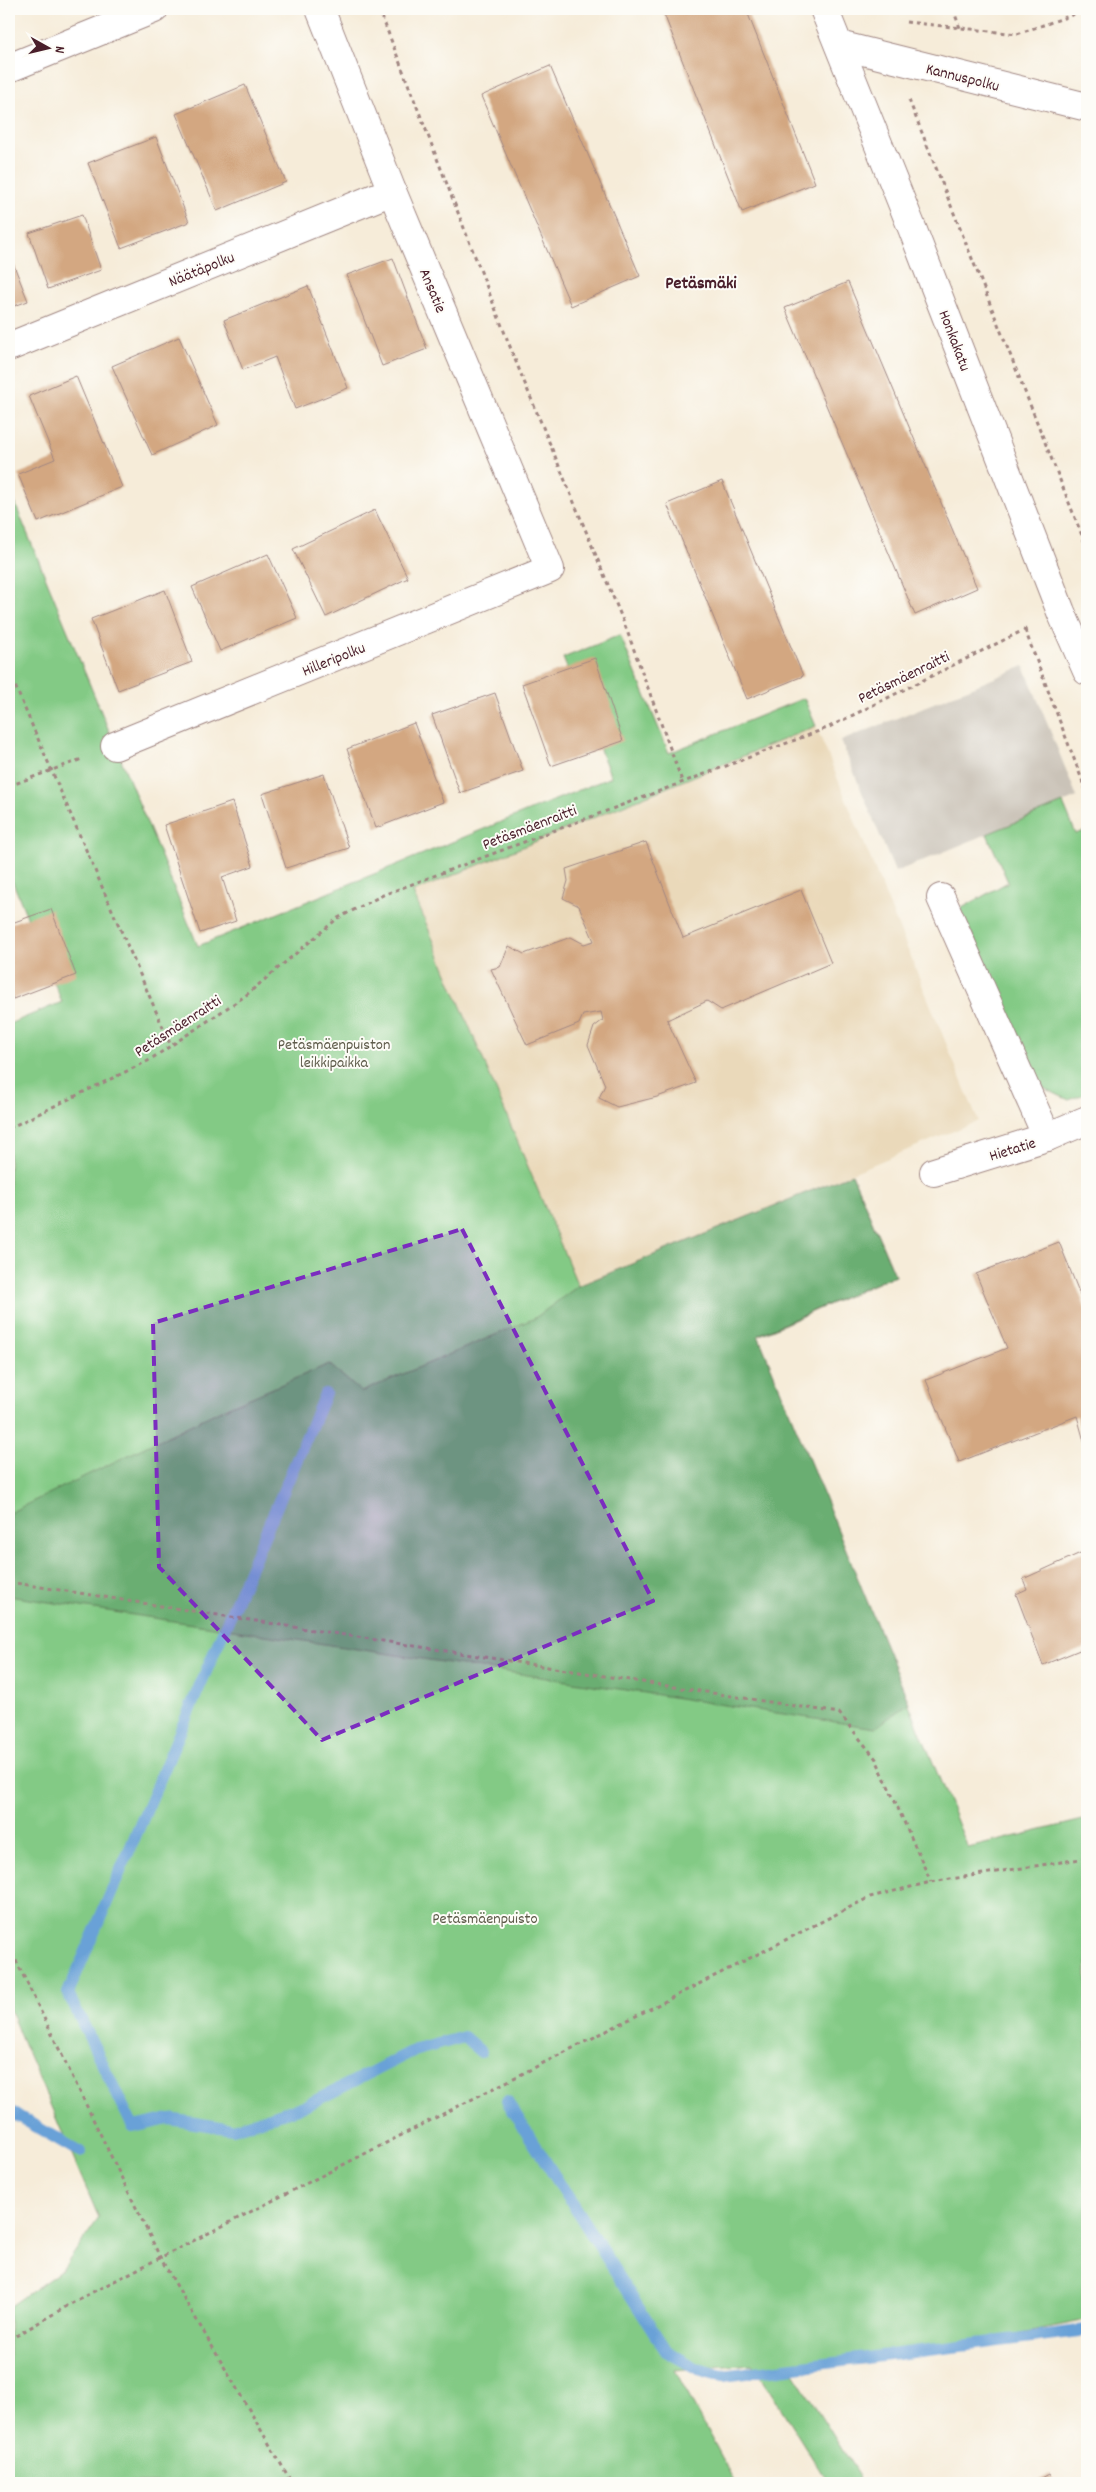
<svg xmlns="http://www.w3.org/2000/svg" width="1096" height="2492" font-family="Dekko,sans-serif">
<rect width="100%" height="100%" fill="#fdfcf7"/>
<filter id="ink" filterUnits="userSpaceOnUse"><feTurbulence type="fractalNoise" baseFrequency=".02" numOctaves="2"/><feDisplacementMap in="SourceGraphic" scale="10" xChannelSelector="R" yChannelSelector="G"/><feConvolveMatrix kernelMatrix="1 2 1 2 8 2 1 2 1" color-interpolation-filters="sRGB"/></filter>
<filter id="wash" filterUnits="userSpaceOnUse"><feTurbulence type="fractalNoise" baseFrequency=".0096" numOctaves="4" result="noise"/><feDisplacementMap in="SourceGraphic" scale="20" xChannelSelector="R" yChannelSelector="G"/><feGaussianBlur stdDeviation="1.12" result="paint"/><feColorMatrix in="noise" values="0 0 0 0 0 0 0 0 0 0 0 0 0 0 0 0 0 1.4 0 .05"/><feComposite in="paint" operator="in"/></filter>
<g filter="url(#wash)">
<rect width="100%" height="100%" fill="#f6ecd9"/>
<!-- built -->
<path fill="#ead9ba" d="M 816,726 L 978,1121 L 578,1286 L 413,892 Z"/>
<!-- industrial -->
<path fill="#cac3b8" d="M 1024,666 L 1077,797 L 895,872 L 841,741 Z"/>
<!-- green -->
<g fill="#83ca85" stroke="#667458">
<path d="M 9,489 L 198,946 L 611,777 L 563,658 L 620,635 L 669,753 L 804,698 L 816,726 L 413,892 L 578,1286 L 852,1174 L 895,1275 L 758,1336 L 968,1848 L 1087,1819 L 1087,2320 L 1006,2336 L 788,2363 L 863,2483 L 828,2483 L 753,2364 L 675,2370 L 735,2483 L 9,2483 L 9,2307 L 62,2270 L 99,2218 L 9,2009 L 9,1024 L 62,1002 L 9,873 Z"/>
<path d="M 1063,803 L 1076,834 L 1087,830 L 1087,1093 L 1069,1100 L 1043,1088 L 960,909 L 1008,882 L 987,834 Z"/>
</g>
<!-- forest -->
<path fill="#6aae72" stroke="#5a664e" d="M 852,1174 L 895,1275 L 758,1335 L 909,1703 L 875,1728 L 9,1596 L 9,1513 L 217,1412 L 329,1364 L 361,1392 L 535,1318 L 578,1286 Z"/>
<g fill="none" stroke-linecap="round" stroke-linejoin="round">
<!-- stream -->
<g stroke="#69a1d7" stroke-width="12">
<path d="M 325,1394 L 68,1993 L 133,2127 L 169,2119 L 233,2129 L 307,2105 L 413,2051 L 464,2037 L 481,2052"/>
<path d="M 507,2101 L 666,2351 L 698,2369 L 723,2376 L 1087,2330"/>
<path d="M 9,2111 L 80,2152"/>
</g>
</g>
<g id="blocks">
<!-- building -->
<g fill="#d3a781">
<path d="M 662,9 L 746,9 L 815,183 L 742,212 Z"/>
<path d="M 550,66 L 640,276 L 571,306 L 481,96 Z"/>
<path d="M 245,85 L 286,182 L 217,211 L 176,114 Z"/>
<path d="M 156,137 L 189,222 L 121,248 L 88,163 Z"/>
<path d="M 82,215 L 101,270 L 48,289 L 29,233 Z"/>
<path d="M 9,253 L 28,301 L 9,308 Z"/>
<path d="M 393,258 L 427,349 L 382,366 L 347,275 Z"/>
<path d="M 848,282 L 977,588 L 915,615 L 785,308 Z"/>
<path d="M 308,286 L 348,388 L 295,409 L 275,357 L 243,370 L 224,320 Z"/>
<path d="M 179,337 L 218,425 L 152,455 L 112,366 Z"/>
<path d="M 76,376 L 122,487 L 38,522 L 18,474 L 55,459 L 29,396 Z"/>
<path d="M 722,481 L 803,676 L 747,699 L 667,504 Z"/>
<path d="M 375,510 L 408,578 L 326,617 L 293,549 Z"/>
<path d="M 268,554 L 297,618 L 220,651 L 192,587 Z"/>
<path d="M 165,590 L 192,662 L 118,690 L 91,619 Z"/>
<path d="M 595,658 L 623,741 L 551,766 L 522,684 Z"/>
<path d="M 495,693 L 523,771 L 460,793 L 432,715 Z"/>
<path d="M 414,723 L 443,802 L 376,828 L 347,749 Z"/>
<path d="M 324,774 L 349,848 L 286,868 L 262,794 Z"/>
<path d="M 232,802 L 253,866 L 222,877 L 236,921 L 200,933 L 164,825 Z"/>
<path d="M 646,842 L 683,938 L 801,890 L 831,963 L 721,1010 L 707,1001 L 667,1020 L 696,1083 L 657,1097 L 617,1107 L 599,1098 L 605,1085 L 588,1045 L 594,1027 L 603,1020 L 601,1012 L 583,1015 L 579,1024 L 527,1045 L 491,969 L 500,967 L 509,946 L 524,954 L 571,937 L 584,944 L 594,941 L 579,906 L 563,898 L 568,881 L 566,869 Z"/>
<path d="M 51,909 L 76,975 L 13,999 L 9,989 L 9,924 Z"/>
<path d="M 1059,1242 L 1087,1312 L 1087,1452 L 1077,1416 L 959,1462 L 926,1380 L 1007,1348 L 976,1274 Z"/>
<path d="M 1087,1550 L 1087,1647 L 1043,1665 L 1016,1594 L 1027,1589 L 1023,1579 Z"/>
<path d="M 1049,2474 L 1054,2483 L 1033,2483 Z"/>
</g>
</g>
</g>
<g filter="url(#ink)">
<use href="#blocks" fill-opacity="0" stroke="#a08682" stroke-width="1"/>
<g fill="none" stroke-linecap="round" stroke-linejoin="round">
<!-- minor casing -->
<g stroke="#a08682" stroke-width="30">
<g id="minor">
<path d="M 824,9 L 912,228 L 1061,612 L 1087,671"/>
<path d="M 839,45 L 1087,107"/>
<path d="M 9,68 L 154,9"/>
<path d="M 11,346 L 392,191"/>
<path d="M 115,746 L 550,569 L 392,191 L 320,9"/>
<path d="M 941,898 L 1047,1137"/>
<path d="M 934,1172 L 1047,1137 L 1087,1120"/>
</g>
</g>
<!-- path -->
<g stroke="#a08682" stroke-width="3" stroke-dasharray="4 4" stroke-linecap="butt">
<path d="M 379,9 L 516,362 L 626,628 L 682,781"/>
<path d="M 870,9 L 873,16"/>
<path d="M 953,9 L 960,28"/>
<path d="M 906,22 L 1017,34 L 1078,13"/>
<path d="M 909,100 L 1087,548"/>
<path d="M 1025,630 L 1087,793"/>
<path d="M 9,672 L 171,1046"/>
<path d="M 9,786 L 82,759"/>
<path d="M 9,1128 L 148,1061 L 245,996 L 338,918 L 383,895 L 827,728 L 1028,628"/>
<path d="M 9,1582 L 839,1713 L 876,1759 L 931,1882"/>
<path d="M 9,1946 L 161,2259 L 292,2483"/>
<path d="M 9,2340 L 79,2299 L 870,1897 L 931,1882 L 1087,1858"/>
</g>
<!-- minor -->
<use href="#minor" stroke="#fff" stroke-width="28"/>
</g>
</g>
<!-- marked area -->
<path fill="#7b2cbf" fill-opacity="0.2" stroke="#7b2cbf" stroke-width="4" stroke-dasharray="10 6" stroke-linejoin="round" d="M 462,1229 L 653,1601 L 322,1740 L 159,1567 L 153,1323 Z"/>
<g text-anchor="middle" stroke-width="4" stroke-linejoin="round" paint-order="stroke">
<!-- street labels -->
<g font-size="16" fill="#4a1f2b" stroke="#fdfcf7">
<text transform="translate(963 76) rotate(14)" y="6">Kannuspolku</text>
<text transform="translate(201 268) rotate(-22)" y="6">Näätäpolku</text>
<text transform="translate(434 290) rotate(67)" y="6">Ansatie</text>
<text transform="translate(956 340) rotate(69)" y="6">Honkakatu</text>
<text transform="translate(333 658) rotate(-22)" y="6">Hilleripolku</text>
<text transform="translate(903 676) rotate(-26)" y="6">Petäsmäenraitti</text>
<text transform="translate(529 826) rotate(-21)" y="6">Petäsmäenraitti</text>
<text transform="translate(177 1025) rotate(-33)" y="6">Petäsmäenraitti</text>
<text transform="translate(1012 1148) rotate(-17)" y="6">Hietatie</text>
</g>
<!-- park labels -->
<g font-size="16" fill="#5e5b4a" stroke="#fdfcf7">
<text x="334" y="1049">Petäsmäenpuiston<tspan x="334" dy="18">leikkipaikka</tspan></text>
<text x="485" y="1923">Petäsmäenpuisto</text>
</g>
<!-- neighbourhood labels -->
<g font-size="18" font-weight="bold" fill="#4a1f2b" stroke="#fdfcf7">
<text x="701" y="288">Petäsmäki</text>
</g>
</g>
<!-- margin -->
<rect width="1096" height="2492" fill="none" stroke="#fdfcf7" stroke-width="30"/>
<!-- north arrow -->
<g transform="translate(48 48) rotate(98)" stroke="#fdfcf7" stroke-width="4" paint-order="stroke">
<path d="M0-4L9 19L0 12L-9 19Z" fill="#4a1f2b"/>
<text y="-8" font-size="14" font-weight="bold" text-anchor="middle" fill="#4a1f2b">N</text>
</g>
</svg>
